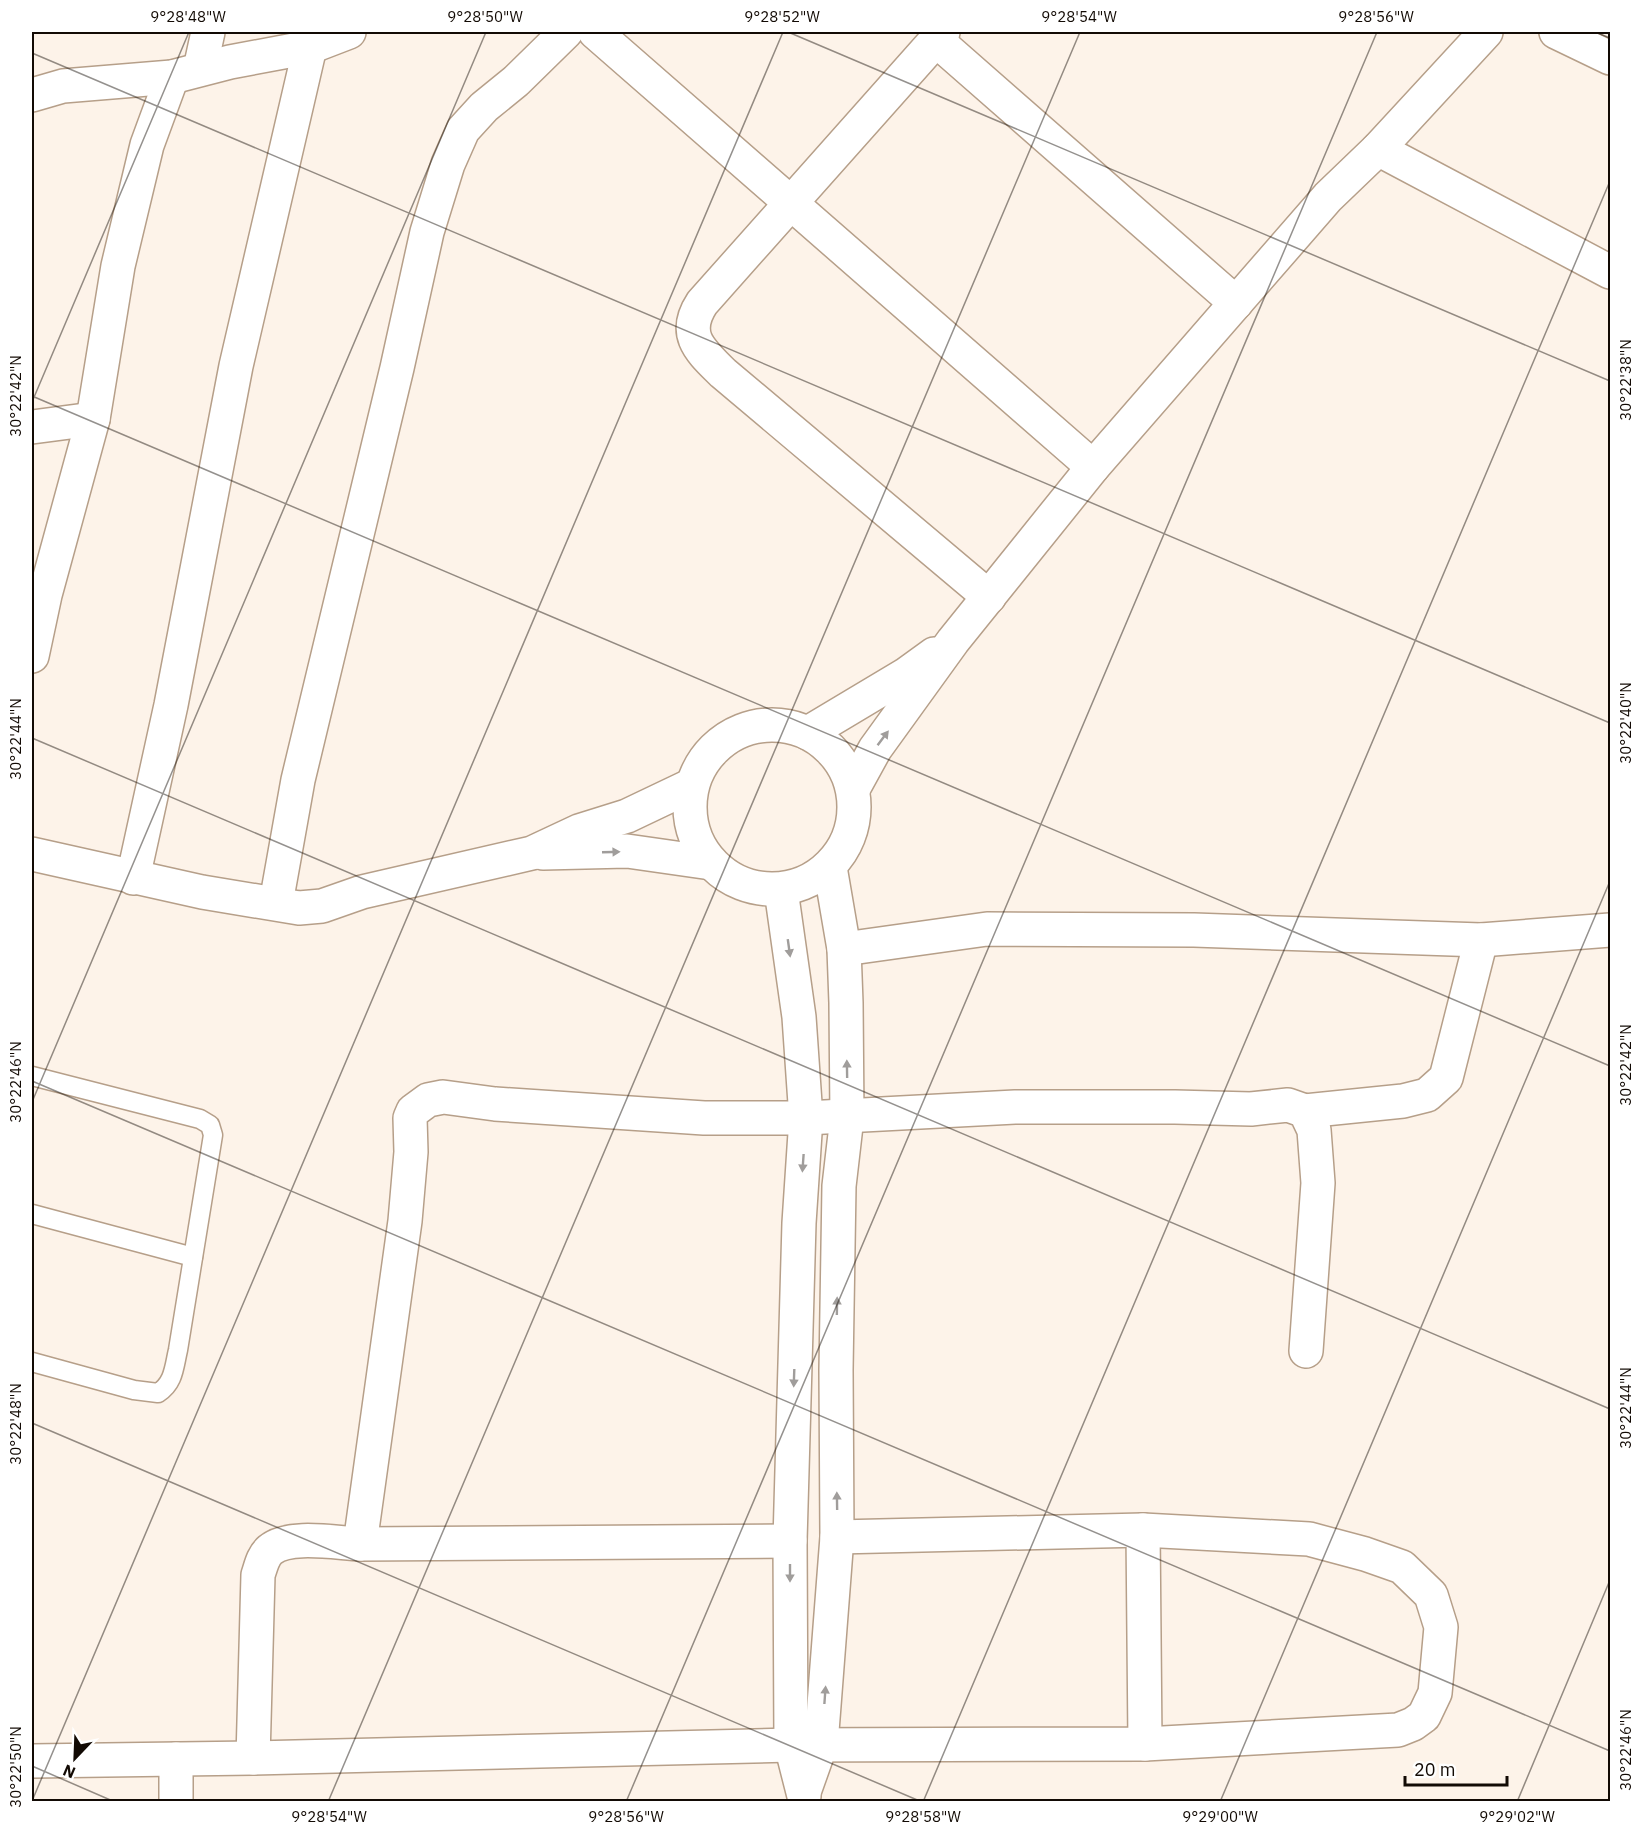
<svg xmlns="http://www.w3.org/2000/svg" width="1642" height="1833" font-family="'IBM Plex Sans',sans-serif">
<rect width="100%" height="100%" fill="#fdf3e9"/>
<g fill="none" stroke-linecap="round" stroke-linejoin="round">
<!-- lane casing -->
<g stroke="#b69f89" stroke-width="21">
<g id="lane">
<path d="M 32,1076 L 200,1119 L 210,1125 L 213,1135 L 178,1350 C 174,1367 174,1383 158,1393 L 134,1390 L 32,1362"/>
<path d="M 32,1214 L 193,1257"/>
</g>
</g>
<!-- street casing -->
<g stroke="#b69f89" stroke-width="36">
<g id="street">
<path d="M 595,32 L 1093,467"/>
<path d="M 943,32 L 702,303 C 681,335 701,351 723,373 L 989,597"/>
<path d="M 1556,32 L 1610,58"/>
<path d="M 936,40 L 1236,303"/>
<path d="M 200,69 L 208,32"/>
<path d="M 32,95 L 63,86 L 172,77 L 230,62 L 310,47 L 349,32"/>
<path d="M 1378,149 L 1610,272"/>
<path d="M 32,427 L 93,419"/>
<path d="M 32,656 L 45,595 L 93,419 L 118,266 L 147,145 L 172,77"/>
<path d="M 133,878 L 171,705 L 236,366 L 310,47"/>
<path d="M 276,903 L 298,780 L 397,368 L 427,232 L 448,164 L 463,130 L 484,107 L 516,81 L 566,32"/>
<path d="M 844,949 L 987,929 L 1194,930 L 1481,940 L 1610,930"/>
<path d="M 1305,1111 L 1403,1101 L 1427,1095 L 1446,1078 L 1481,940"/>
<path d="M 1143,1530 L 1145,1744"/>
<path d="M 360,1544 L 405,1221 L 411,1152 L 410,1118 L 413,1111 L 428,1100 L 443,1097 L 495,1104 L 704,1118 L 806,1118 L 1015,1107 L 1175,1107 L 1251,1109 L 1288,1105 L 1305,1111 L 1314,1130 L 1318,1183 L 1306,1351"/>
<path d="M 253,1758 L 258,1575 C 261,1566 263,1556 270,1550 C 289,1534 336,1543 360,1544 L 790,1541"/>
<path d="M 176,1759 L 176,1802"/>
<path d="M 32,1761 L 253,1758 L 791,1745 L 1145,1744 L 1398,1730 L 1413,1724 L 1424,1716 L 1435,1693 L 1441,1627 L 1431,1595 L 1402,1567 L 1365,1554 L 1309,1539 L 1143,1530 L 837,1537"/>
</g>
</g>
<!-- secondary casing -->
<g stroke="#b69f89" stroke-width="36">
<g id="secondary">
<circle cx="772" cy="807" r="82"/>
<path d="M 808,733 L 905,675 L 934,654"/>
<path d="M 853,789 L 875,749 L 953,641 L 1093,467 L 1328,197 L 1378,149 L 1486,32"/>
<path d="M 543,853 L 627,851 L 711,863"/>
<path d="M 32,854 L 202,892 L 299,908 L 322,906 L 362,892 L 532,853 L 579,831 L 627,816 L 690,786"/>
<path d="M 781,890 L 799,1017 L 806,1118 L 799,1223 L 790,1541 L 791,1745 L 804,1796"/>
<path d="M 804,1792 L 821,1744 L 837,1537 L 836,1370 L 839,1186 L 847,1117 L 846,1003 L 844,949 L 830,867"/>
</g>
</g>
<!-- lane -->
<use href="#lane" stroke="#fff" stroke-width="18"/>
<!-- street -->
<use href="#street" stroke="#fff" stroke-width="33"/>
<!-- secondary -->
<use href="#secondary" stroke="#fff" stroke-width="33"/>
</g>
<!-- one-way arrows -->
<defs><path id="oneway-solid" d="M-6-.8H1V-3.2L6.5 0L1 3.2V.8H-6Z" transform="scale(1.5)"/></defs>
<g fill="#a09d9b">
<use href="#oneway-solid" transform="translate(883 738) rotate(-53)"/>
<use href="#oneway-solid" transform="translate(611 852) rotate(-2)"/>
<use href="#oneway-solid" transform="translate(789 948) rotate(82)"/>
<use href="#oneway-solid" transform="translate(847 1069) rotate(-91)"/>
<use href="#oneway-solid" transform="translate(803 1163) rotate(94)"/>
<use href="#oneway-solid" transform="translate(837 1306) rotate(-89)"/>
<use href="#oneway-solid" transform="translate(794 1378) rotate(92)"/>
<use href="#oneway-solid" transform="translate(837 1501) rotate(-91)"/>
<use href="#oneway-solid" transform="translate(790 1573) rotate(90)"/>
<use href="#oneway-solid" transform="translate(825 1695) rotate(-86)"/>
</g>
<!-- ticks -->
<path fill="none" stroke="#120a04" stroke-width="1.5" stroke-opacity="0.45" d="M 788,32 L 1610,381M 1595,32 L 1610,38M 32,53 L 1610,723M 32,396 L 1610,1066M 32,402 L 189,32M 32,738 L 1610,1409M 32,1081 L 1610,1751M 32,1102 L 486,32M 32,1423 L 922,1802M 32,1766 L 115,1802M 32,1801 L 783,32M 328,1802 L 1080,32M 626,1802 L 1377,32M 923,1802 L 1610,181M 1220,1802 L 1610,881M 1517,1802 L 1610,1580"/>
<!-- border -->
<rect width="1642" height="1833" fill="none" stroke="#ffffff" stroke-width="66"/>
<!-- north arrow -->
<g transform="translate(75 1758) rotate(203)" stroke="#ffffff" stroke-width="4.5" paint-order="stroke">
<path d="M0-4.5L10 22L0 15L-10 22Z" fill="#120a04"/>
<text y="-9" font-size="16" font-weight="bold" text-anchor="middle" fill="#120a04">N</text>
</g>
<!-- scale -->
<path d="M1405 1776v9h102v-9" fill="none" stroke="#120a04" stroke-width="3"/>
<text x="1414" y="1776" font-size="18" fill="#120a04" stroke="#ffffff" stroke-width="4.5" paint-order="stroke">20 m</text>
<rect x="33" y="33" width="1576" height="1767" fill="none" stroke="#120a04" stroke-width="2"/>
<g font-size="15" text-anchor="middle" fill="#120a04">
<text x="188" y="22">9°28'48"W</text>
<text x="485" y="22">9°28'50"W</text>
<text x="782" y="22">9°28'52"W</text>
<text x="1079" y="22">9°28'54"W</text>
<text x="1376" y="22">9°28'56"W</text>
<text transform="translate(1626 380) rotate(-90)" y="5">30°22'38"N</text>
<text transform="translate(16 396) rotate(-90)" y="5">30°22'42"N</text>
<text transform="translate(1626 723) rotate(-90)" y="5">30°22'40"N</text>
<text transform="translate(16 739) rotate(-90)" y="5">30°22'44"N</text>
<text transform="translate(1626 1065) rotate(-90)" y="5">30°22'42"N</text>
<text transform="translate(16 1082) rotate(-90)" y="5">30°22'46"N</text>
<text transform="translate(1626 1408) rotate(-90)" y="5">30°22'44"N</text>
<text transform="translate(16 1424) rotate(-90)" y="5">30°22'48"N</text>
<text transform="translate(1626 1750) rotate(-90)" y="5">30°22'46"N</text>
<text transform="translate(16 1767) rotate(-90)" y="5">30°22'50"N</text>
<text x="329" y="1822">9°28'54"W</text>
<text x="626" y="1822">9°28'56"W</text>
<text x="923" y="1822">9°28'58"W</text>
<text x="1220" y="1822">9°29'00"W</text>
<text x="1517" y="1822">9°29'02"W</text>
</g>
</svg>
